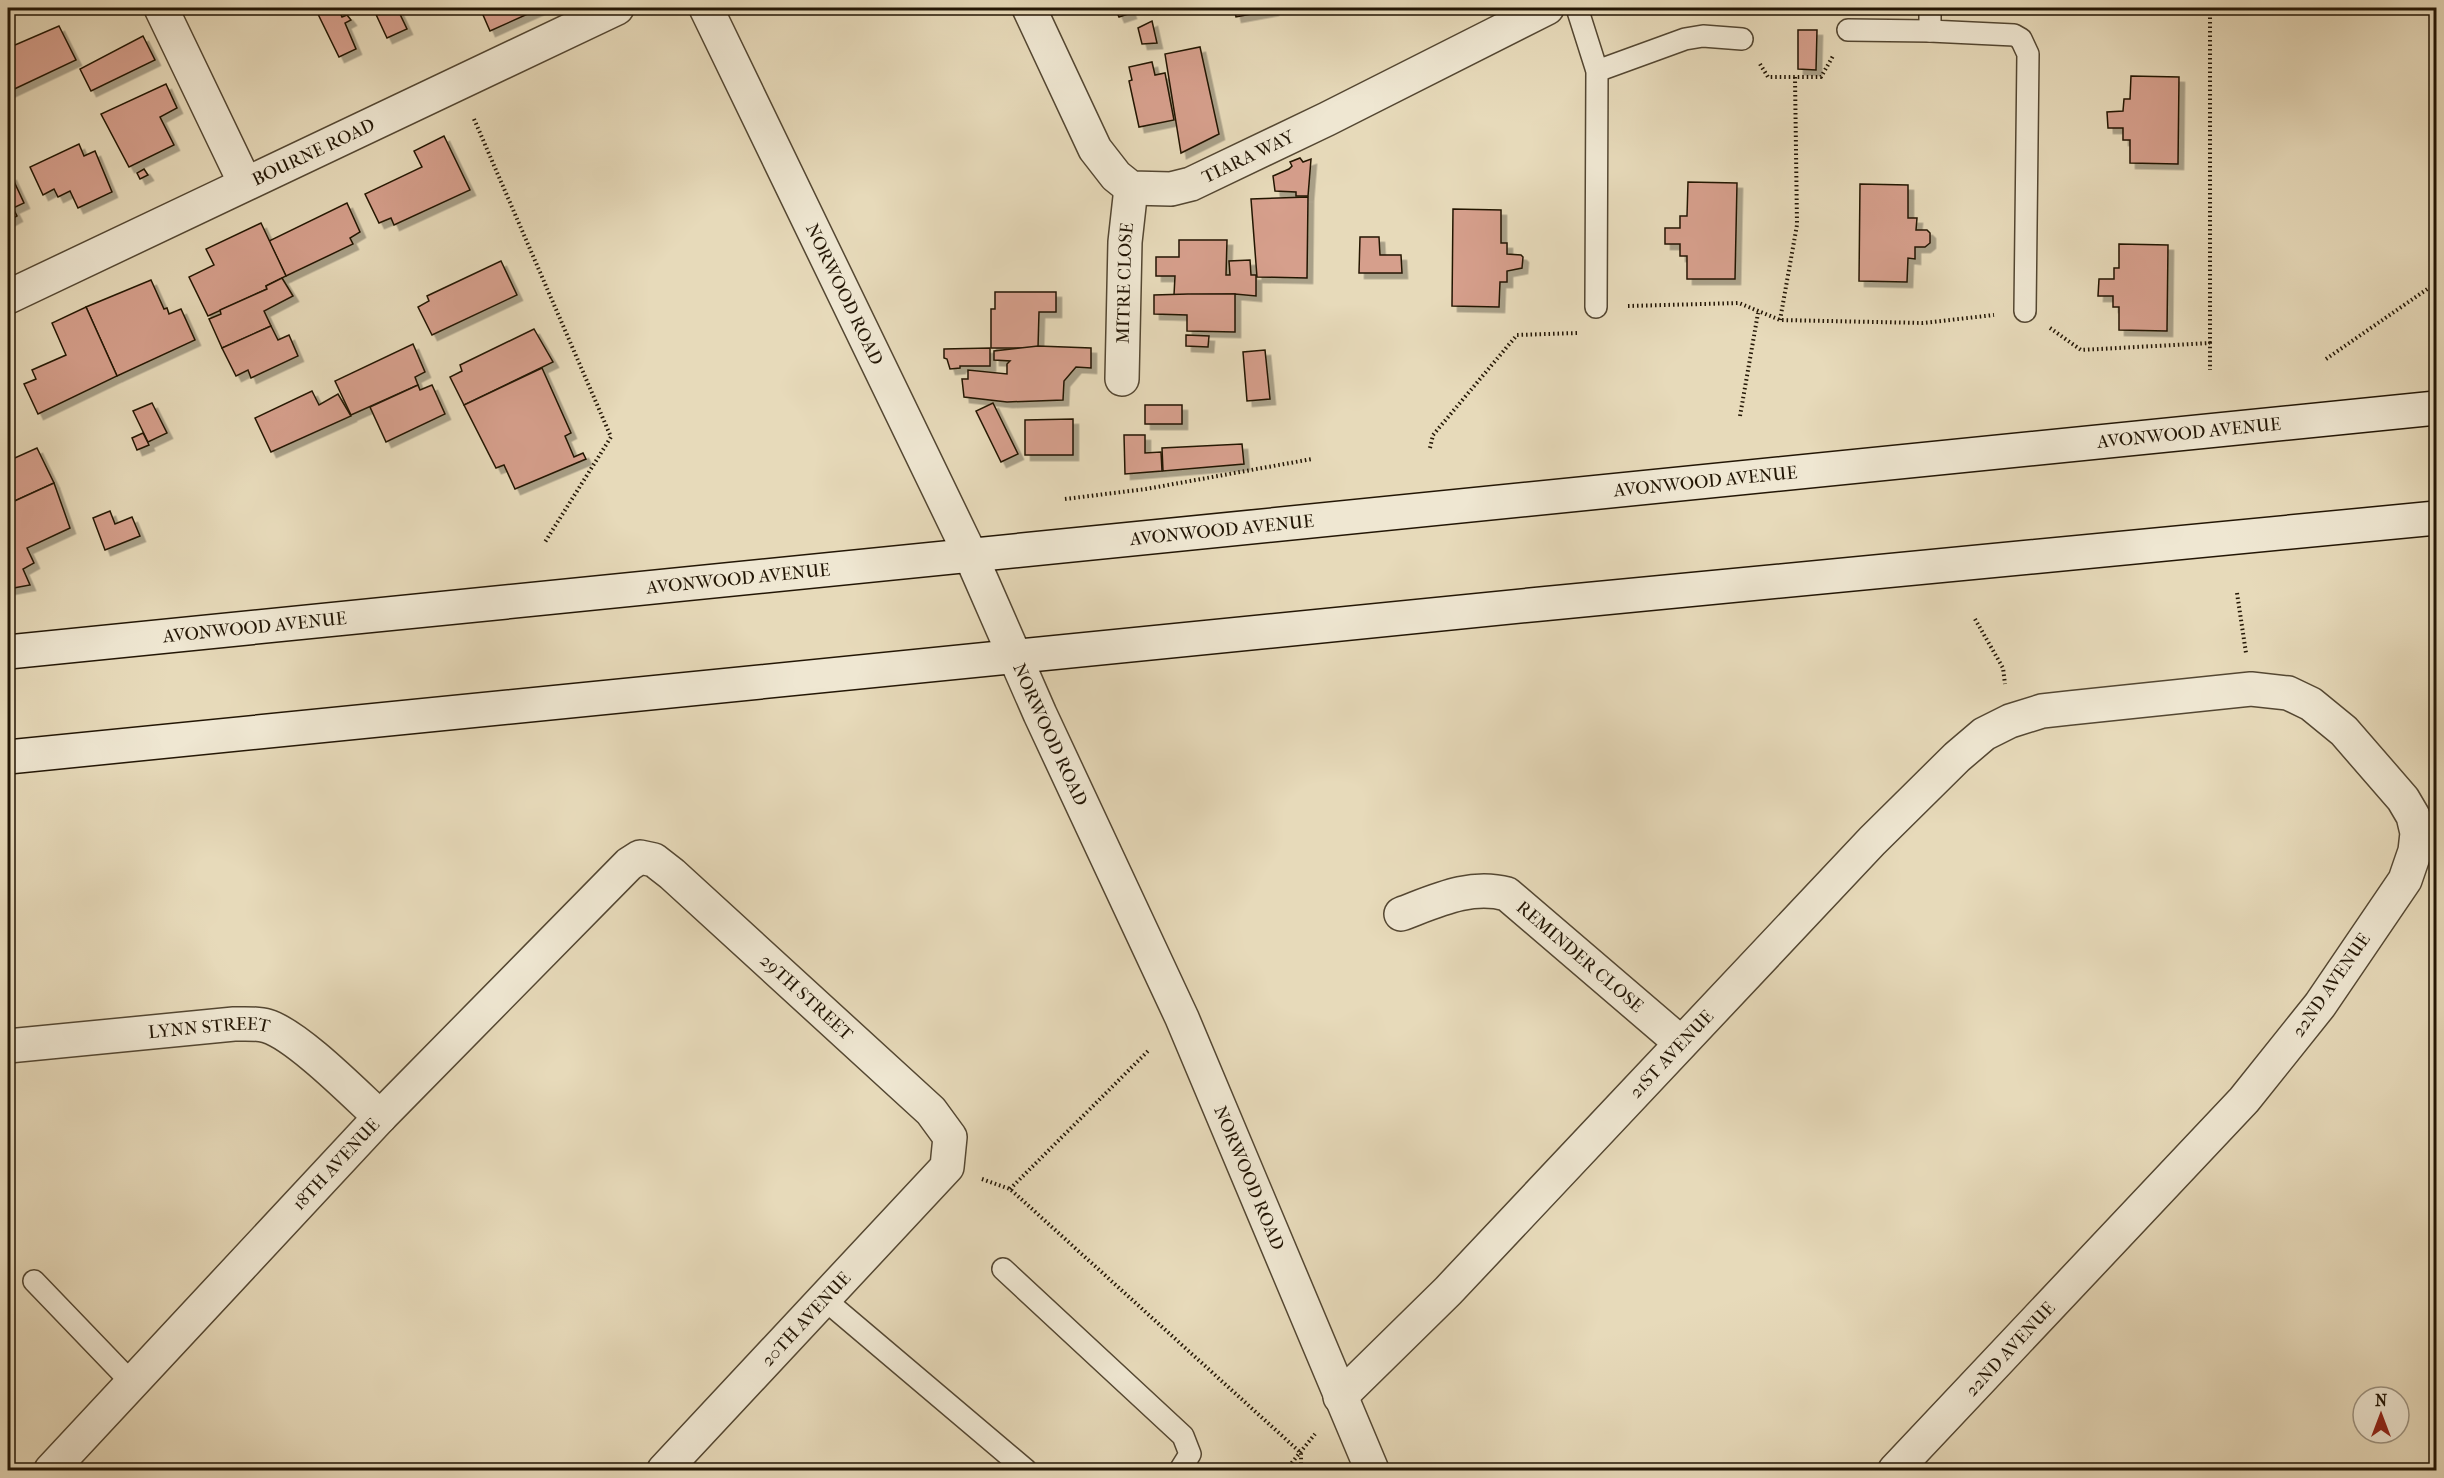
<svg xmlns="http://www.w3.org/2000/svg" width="2444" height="1478" font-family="'IM FELL French Canon',serif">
<defs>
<filter id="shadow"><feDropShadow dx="5.5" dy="5.5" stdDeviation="0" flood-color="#0004"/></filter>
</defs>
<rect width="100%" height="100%" fill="#e7daba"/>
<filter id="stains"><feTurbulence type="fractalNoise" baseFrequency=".00333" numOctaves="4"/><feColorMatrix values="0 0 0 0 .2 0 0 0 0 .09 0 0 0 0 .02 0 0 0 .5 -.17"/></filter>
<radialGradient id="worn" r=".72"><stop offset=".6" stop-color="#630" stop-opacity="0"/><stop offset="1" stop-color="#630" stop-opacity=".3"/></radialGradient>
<!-- building -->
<g fill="#d69f8c" stroke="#231605" stroke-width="1.5" filter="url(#shadow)">
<path d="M 315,8 L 338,8 L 342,17 L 347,15 L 351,20 L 345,23 L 356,49 L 339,57 Z"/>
<path d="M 373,8 L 397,8 L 407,29 L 387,38 Z"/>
<path d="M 480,8 L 541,8 L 490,31 Z"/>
<path d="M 1115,8 L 1129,8 L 1131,13 L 1119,17 Z"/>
<path d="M 1234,8 L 1272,8 L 1273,10 L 1236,17 Z"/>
<path d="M 1152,21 L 1157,43 L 1142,44 L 1138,28 Z"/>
<path d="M 59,26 L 76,60 L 8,92 L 8,48 Z"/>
<path d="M 1798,30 L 1817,30 L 1816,70 L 1798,69 Z"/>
<path d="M 143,36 L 155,60 L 91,91 L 80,69 Z"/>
<path d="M 1200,47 L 1219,134 L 1181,153 L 1165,54 Z"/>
<path d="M 1152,62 L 1155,75 L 1165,73 L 1174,120 L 1139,127 L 1129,81 L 1132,80 L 1129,67 Z"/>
<path d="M 2131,76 L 2179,77 L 2178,164 L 2130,163 L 2130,140 L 2123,140 L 2123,128 L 2108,128 L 2107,112 L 2123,111 L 2124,99 L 2130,99 Z"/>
<path d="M 166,84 L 177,108 L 160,117 L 174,145 L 129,167 L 101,114 Z"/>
<path d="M 444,136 L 470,190 L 394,225 L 391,218 L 379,223 L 365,194 L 422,167 L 414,151 Z"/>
<path d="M 79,144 L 84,156 L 95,151 L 112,192 L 78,208 L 70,191 L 58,197 L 54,189 L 43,195 L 30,167 Z"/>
<path d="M 1300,158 L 1303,162 L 1311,159 L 1308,196 L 1296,196 L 1296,192 L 1275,191 L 1273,176 L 1289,169 L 1292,166 L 1290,162 Z"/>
<path d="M 144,169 L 148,175 L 140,179 L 137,173 Z"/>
<path d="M 11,175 L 24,203 L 13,208 L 17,216 L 8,221 L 8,177 Z"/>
<path d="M 1688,182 L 1737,183 L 1735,279 L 1687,279 L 1687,256 L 1680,256 L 1680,244 L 1665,244 L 1665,228 L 1680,228 L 1680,216 L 1687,216 Z"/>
<path d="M 1860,184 L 1908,185 L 1908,218 L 1917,218 L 1916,230 L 1927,230 L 1930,233 L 1930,243 L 1925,247 L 1915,247 L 1915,259 L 1908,258 L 1907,282 L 1859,281 Z"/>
<path d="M 1308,197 L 1307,278 L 1257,277 L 1251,199 Z"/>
<path d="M 347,203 L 360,232 L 350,238 L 353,244 L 286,276 L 269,241 Z"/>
<path d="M 1453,209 L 1501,210 L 1501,243 L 1507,243 L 1507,254 L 1521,255 L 1523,257 L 1522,268 L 1507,271 L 1507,282 L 1500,282 L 1499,307 L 1452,306 Z"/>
<path d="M 261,223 L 286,276 L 266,286 L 267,289 L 208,316 L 189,277 L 214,265 L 206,249 Z"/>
<path d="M 1360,237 L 1379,237 L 1380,255 L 1401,255 L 1402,273 L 1359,273 Z"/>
<path d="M 1179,240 L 1227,240 L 1226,275 L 1230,275 L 1229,261 L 1250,260 L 1251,275 L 1256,275 L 1256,296 L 1235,294 L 1174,295 L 1175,276 L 1156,276 L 1156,257 L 1179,257 Z"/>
<path d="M 2119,244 L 2168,245 L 2167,331 L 2119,330 L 2119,307 L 2113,307 L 2113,296 L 2098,296 L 2099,279 L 2114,279 L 2114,268 L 2119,268 Z"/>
<path d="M 501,261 L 517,295 L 432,335 L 418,307 L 429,301 L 427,296 Z"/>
<path d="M 282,278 L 293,296 L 264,311 L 271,326 L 222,348 L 209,319 L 221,314 L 220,310 L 267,289 L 266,286 Z"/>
<path d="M 151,280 L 164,309 L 167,308 L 169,314 L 181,309 L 195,340 L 117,376 L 86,307 Z"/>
<path d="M 995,292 L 1056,292 L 1056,312 L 1039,312 L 1038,348 L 991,348 L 991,309 L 995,309 Z"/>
<path d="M 1188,294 L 1235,294 L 1235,332 L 1187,331 L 1187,315 L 1154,314 L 1154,295 Z"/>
<path d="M 86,307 L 117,376 L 38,414 L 24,384 L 36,379 L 32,370 L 66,355 L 52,323 Z"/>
<path d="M 271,326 L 278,340 L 289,335 L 298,356 L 251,378 L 248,370 L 236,376 L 222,348 Z"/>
<path d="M 534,329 L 553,362 L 464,405 L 450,377 L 462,371 L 460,365 Z"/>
<path d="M 1186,335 L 1209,336 L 1208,347 L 1186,346 Z"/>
<path d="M 413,344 L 425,372 L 415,377 L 418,385 L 351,415 L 335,381 Z"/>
<path d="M 1038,346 L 1091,348 L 1091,368 L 1076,367 L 1064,381 L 1063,400 L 1007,402 L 964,397 L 962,379 L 968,379 L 968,370 L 1007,374 L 1007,364 L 1010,361 L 994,360 L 994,351 Z"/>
<path d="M 990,348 L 990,366 L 960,366 L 960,368 L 950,369 L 947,359 L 944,358 L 944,349 Z"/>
<path d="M 1265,350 L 1270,399 L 1247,401 L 1243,352 Z"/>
<path d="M 542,368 L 571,433 L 565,436 L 574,457 L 583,453 L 586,459 L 515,489 L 504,465 L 496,468 L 464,405 Z"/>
<path d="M 418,385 L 420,390 L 432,385 L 445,414 L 386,442 L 370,407 Z"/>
<path d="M 312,391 L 319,405 L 338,394 L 351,416 L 271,452 L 255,418 Z"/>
<path d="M 152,403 L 167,433 L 148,442 L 133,411 Z"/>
<path d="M 993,403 L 1018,454 L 1001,462 L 976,411 Z"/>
<rect x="1145" y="405" width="37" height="19"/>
<path d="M 1073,419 L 1073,455 L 1025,455 L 1025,420 Z"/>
<path d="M 143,433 L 149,445 L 137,450 L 132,438 Z"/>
<path d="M 1124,435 L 1145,435 L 1145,453 L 1161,452 L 1162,471 L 1125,474 Z"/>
<path d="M 1242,444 L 1244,464 L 1163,471 L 1162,448 Z"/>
<path d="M 37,448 L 54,483 L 8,504 L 8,461 Z"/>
<path d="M 54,483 L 70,528 L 27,548 L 34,563 L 23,569 L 30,585 L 8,589 L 8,504 Z"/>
<path d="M 110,511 L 115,524 L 132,517 L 140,536 L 105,550 L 93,518 Z"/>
</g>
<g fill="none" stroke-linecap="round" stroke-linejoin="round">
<!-- service casing -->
<g stroke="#544732" stroke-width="24">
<g id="service">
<path d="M 1577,8 L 1597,71 L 1596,307"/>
<path d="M 1930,8 L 1930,31 L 2014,35 L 2021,39 L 2028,54 L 2025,311"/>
<path d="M 1848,30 L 1930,31"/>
<path d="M 1597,71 L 1685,39 L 1703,36 L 1742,39"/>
<path d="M 1003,1269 L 1183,1436 L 1190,1454 L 1180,1470"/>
<path d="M 34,1281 L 133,1384"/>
<path d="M 824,1299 L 1026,1470"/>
</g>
</g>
<!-- minor casing -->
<g stroke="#544732" stroke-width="36">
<g id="minor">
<path d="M 161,8 L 245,183"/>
<path id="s1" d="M 1029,8 L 1095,149 L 1116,176 L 1131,188 L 1171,189 L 1191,184 L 1327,119 L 1547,8"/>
<path id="s2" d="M 8,297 L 617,8"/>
<path id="s3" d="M 1122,379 L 1125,242 L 1131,188"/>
<path id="s4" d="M 1401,914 C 1436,901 1470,884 1507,894 L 1681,1043"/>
<path id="s5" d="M 8,1046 L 234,1024 C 245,1024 257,1023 267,1026 C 297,1035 355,1094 380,1117"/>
<path id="s6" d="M 1340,1397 L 1448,1291 L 1872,841 L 1957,757 L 1984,734 L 2010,721 L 2042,711 L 2069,708 L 2251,689 L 2288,693 L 2311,704 L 2344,731 L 2403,799 L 2413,816 L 2417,833 L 2415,851 L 2405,880 L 2320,1005 L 2244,1100 L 1895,1470"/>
<path id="s7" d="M 51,1470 L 380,1117 L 629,864 L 640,857 L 654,860 L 672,874 L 931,1111 L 950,1137 L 947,1167 L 664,1470"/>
</g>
</g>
<!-- tertiary casing -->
<g stroke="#544732" stroke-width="36">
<g id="tertiary">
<path id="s8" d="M 706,8 L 970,554 L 1040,714 L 1182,1018 L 1372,1470"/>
</g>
</g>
<!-- secondary casing -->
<g stroke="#231605" stroke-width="36">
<g id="secondary">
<path id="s9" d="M 8,652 L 2436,408"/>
<path d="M 8,757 L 1541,604 L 2436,518"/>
</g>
</g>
<!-- path -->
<g stroke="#231605" stroke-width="4" stroke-dasharray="1.5 3" stroke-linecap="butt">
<path d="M 1760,64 L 1768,77 L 1821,77 L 1833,56"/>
<path d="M 474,119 L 611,437 L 545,542"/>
<path d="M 1628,306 L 1739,303 L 1780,320 L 1923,323 L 1994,315"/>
<path d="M 1780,320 L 1797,225 L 1795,77"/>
<path d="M 2050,328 L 2081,350 L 2210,343 L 2210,370"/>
<path d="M 2210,343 L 2210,8"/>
<path d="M 2326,359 L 2436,283"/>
<path d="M 1740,416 L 1758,313"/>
<path d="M 1430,448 L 1433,435 L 1517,335 L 1577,333"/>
<path d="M 1065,499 L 1146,489 L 1312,459"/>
<path d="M 2237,593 L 2246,653"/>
<path d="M 1975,619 L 2003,668 L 2005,684"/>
<path d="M 982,1179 L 1010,1189 L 1301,1453 L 1301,1470"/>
<path d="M 1010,1189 L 1150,1049"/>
<path d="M 1286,1470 L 1315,1434"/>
</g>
<!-- service -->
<use href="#service" stroke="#efe7d2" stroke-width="21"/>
<!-- minor -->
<use href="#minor" stroke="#efe7d2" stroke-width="33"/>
<!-- tertiary -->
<use href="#tertiary" stroke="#efe7d2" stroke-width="33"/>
<!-- secondary -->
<use href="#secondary" stroke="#efe7d2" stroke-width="33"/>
</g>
<g text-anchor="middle" stroke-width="4.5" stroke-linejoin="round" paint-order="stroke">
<!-- street labels -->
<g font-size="18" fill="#231605" stroke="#efe7d2">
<text dy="6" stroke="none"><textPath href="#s2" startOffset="338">BOURNE ROAD</textPath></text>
<text dy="6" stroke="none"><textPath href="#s1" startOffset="333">TIARA WAY</textPath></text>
<text dy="6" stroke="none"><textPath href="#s3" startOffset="96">MITRE CLOSE</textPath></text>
<text dy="6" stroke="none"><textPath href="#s8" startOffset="318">NORWOOD ROAD</textPath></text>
<text dy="6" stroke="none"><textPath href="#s9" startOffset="2192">AVONWOOD AVENUE</textPath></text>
<text dy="6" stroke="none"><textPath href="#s9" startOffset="1706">AVONWOOD AVENUE</textPath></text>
<text dy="6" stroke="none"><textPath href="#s9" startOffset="1220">AVONWOOD AVENUE</textPath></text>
<text dy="6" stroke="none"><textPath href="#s9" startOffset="734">AVONWOOD AVENUE</textPath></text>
<text dy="6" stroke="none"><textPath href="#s9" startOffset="248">AVONWOOD AVENUE</textPath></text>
<text dy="6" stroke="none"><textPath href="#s8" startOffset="804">NORWOOD ROAD</textPath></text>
<text dy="6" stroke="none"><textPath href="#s4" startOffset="206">REMINDER CLOSE</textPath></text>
<text transform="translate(2331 985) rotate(-55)" y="6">22ND AVENUE</text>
<text dy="6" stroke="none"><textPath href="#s7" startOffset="1070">29TH STREET</textPath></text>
<text dy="6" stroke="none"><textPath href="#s5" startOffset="202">LYNN STREET</textPath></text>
<text dy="6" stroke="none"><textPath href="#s6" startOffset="477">21ST AVENUE</textPath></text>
<text dy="6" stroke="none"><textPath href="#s7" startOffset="418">18TH AVENUE</textPath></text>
<text dy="6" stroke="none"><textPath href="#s8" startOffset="1290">NORWOOD ROAD</textPath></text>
<text transform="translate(806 1319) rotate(-47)" y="6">20TH AVENUE</text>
<text transform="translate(2010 1349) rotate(-47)" y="6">22ND AVENUE</text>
</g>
</g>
<!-- margin -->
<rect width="2444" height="1478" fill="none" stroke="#e7daba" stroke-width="30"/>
<rect x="9" y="9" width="2426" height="1460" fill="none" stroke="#231605" stroke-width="3"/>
<rect x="15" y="15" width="2414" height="1448" fill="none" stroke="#231605" stroke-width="1.5"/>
<!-- north arrow -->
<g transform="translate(2381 1415)"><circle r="28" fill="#efe7d2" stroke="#9d9380" stroke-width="1.5"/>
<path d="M0-4.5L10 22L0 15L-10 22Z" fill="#8f2418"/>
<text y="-9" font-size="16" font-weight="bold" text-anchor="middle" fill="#231605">N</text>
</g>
<rect width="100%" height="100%" filter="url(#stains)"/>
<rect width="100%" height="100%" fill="url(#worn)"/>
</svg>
